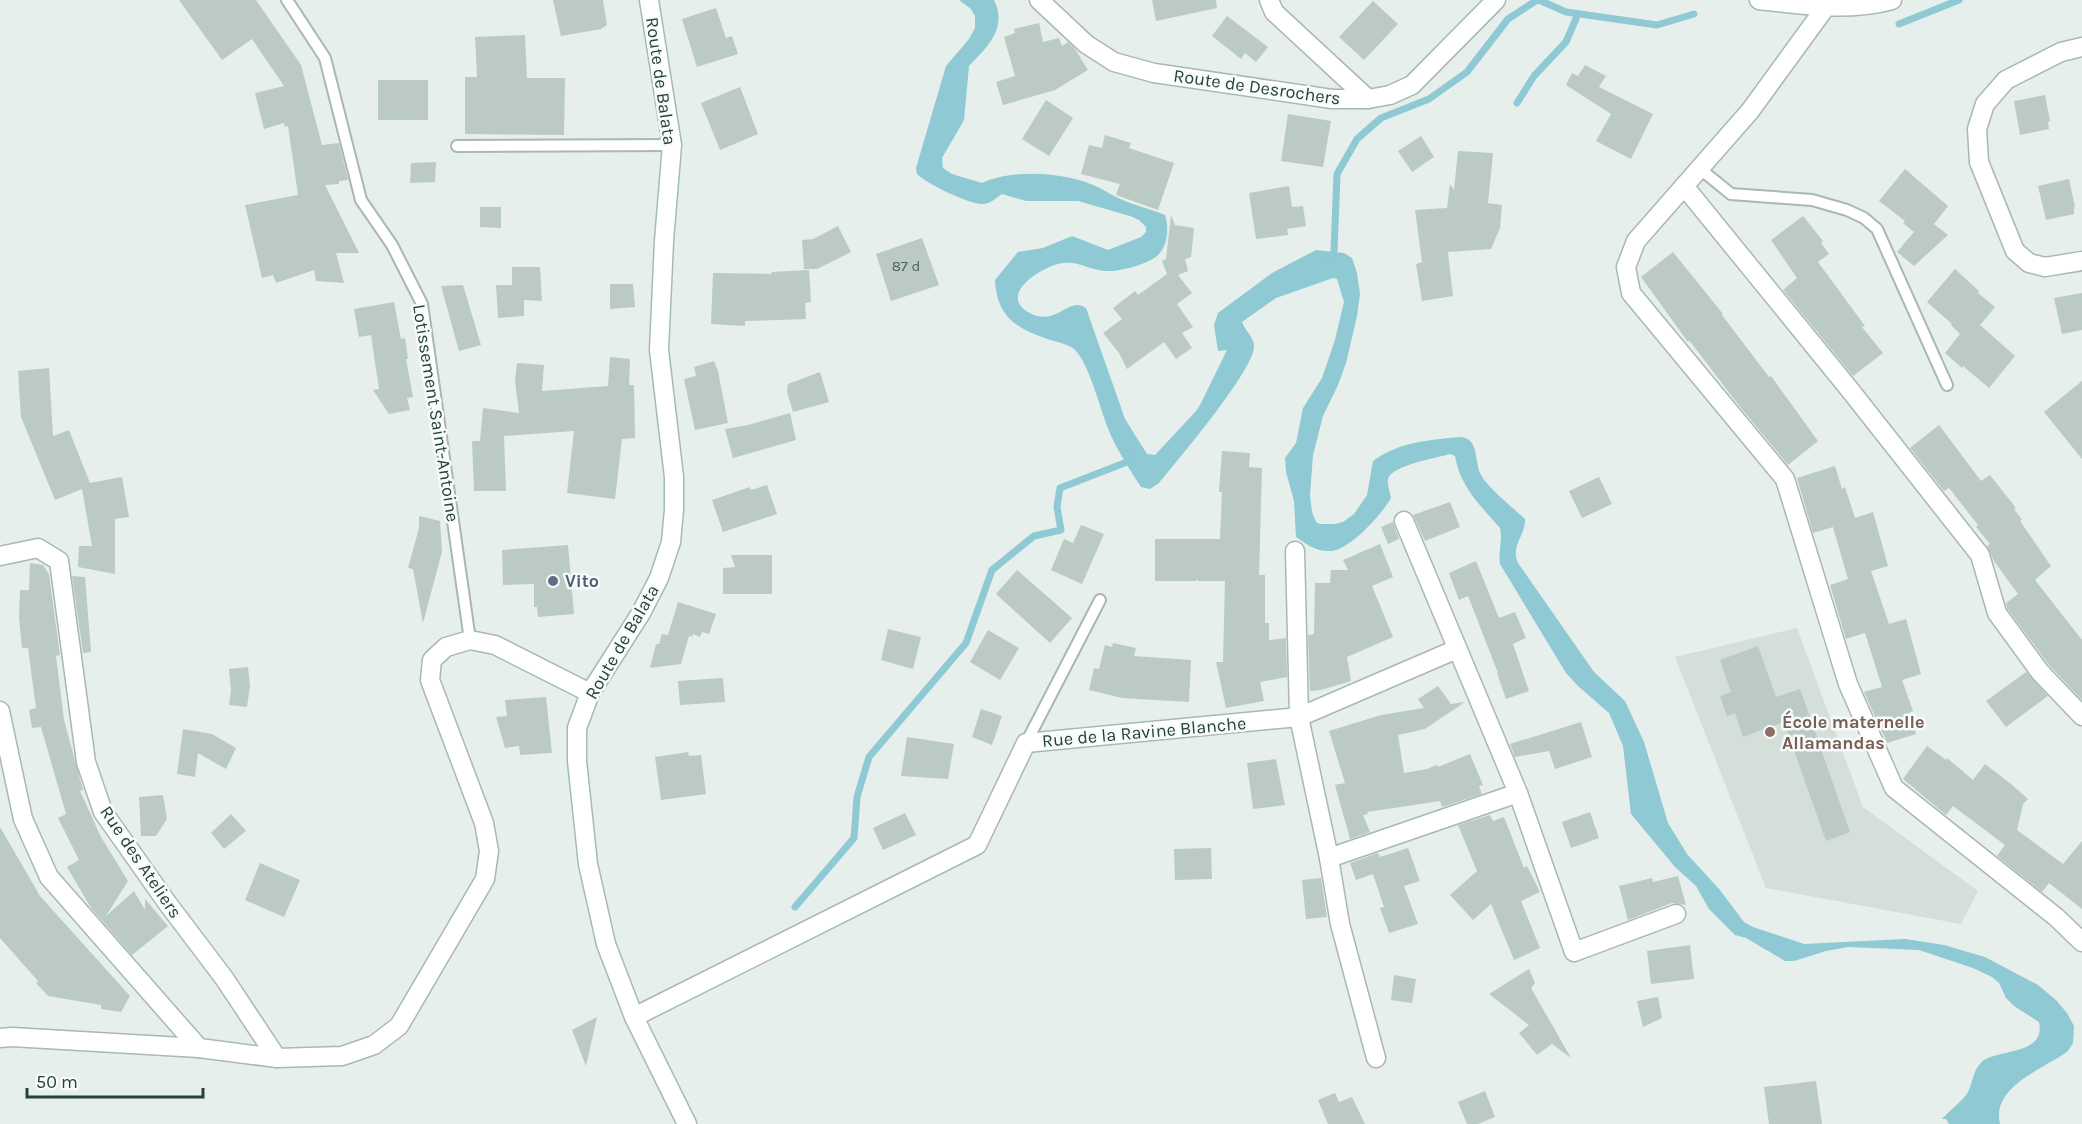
<svg xmlns="http://www.w3.org/2000/svg" width="2082" height="1124" font-family="Karla,sans-serif">
<rect width="100%" height="100%" fill="#e6efeb"/>
<!-- built -->
<path fill="#d4dfda" d="M 1797,628 L 1863,807 L 1978,891 L 1961,924 L 1766,888 L 1675,657 Z"/>
<!-- water -->
<path fill="#8ec9d4" d="M 959,0 L 994,0 C 1008,28 987,47 969,66 L 964,120 L 942,158 L 943,168 L 952,174 L 982,183 C 1014,168 1069,172 1100,188 C 1104,190 1108,193 1112,195 C 1129,204 1148,208 1165,215 C 1169,227 1168,244 1159,254 C 1152,263 1119,272 1108,271 C 1092,271 1079,261 1063,263 C 1045,265 997,293 1028,312 C 1055,329 1069,295 1086,308 L 1125,419 L 1147,454 L 1155,455 L 1197,410 L 1201,403 L 1227,350 L 1218,351 L 1214,325 L 1218,313 L 1272,273 L 1316,250 L 1344,253 L 1352,258 L 1357,273 L 1360,294 L 1357,316 L 1346,363 L 1338,385 L 1323,416 L 1313,455 L 1310,495 L 1312,512 L 1316,522 L 1320,524 L 1335,524 L 1343,522 L 1354,514 L 1367,495 L 1373,461 C 1398,442 1430,440 1460,437 C 1480,438 1474,463 1481,475 C 1488,488 1513,508 1525,519 C 1526,535 1510,546 1518,563 L 1594,672 L 1625,701 L 1644,742 L 1668,823 L 1687,854 L 1720,890 L 1744,922 L 1753,927 L 1804,944 L 1905,939 L 1944,945 L 1985,957 L 2038,985 L 2056,1000 L 2067,1013 L 2074,1026 L 2073,1043 L 2068,1051 C 2044,1069 1991,1086 2000,1124 L 1949,1124 L 1946,1119 L 1942,1119 C 1949,1111 1962,1102 1968,1092 C 1973,1082 1973,1068 1984,1060 C 2002,1049 2046,1054 2039,1022 L 2014,1006 L 2006,998 L 1999,983 L 1992,977 L 1973,968 L 1919,950 L 1848,947 L 1826,951 L 1794,961 L 1785,961 L 1746,938 L 1735,935 L 1709,909 L 1696,886 L 1675,867 L 1631,814 L 1623,746 L 1609,713 L 1578,686 L 1566,673 L 1500,564 C 1498,552 1503,540 1500,528 C 1481,506 1460,487 1455,456 L 1450,454 C 1437,458 1392,465 1388,479 C 1387,484 1390,492 1391,498 C 1382,514 1351,549 1331,551 C 1317,552 1307,545 1296,537 L 1294,501 L 1286,472 L 1285,458 L 1296,443 L 1303,408 L 1322,378 L 1335,340 L 1344,302 L 1337,279 L 1333,278 L 1276,298 L 1242,322 C 1245,331 1254,337 1254,346 C 1255,369 1177,461 1159,483 L 1150,489 L 1141,487 C 1130,470 1117,450 1109,431 C 1101,412 1089,363 1075,350 C 1070,345 1061,343 1054,341 C 1020,330 997,320 995,280 L 1018,252 L 1043,248 L 1072,236 L 1108,250 L 1141,237 L 1146,232 L 1146,227 L 1139,220 L 1130,216 L 1078,201 L 1026,201 L 1002,194 C 996,198 989,205 981,204 C 967,203 927,184 917,174 L 916,168 L 946,66 L 969,39 L 975,28 L 975,16 L 971,9 Z"/>
<g fill="none" stroke-linecap="round" stroke-linejoin="round">
<!-- stream -->
<g stroke="#8ec9d4" stroke-width="7">
<path d="M 1539,0 L 1566,12 L 1657,25 L 1694,14"/>
<path d="M 1899,24 L 1959,0"/>
<path d="M 1517,103 L 1534,76 L 1566,42 L 1578,14"/>
<path d="M 1331,257 L 1334,251 L 1337,174 L 1357,139 L 1381,118 L 1429,99 L 1467,72 L 1508,19 L 1537,0"/>
<path d="M 795,907 L 854,838 L 857,797 L 869,757 L 966,643 L 992,570 L 1034,536 L 1061,530 L 1057,507 L 1060,488 L 1127,462 L 1128,455"/>
</g>
</g>
<!-- building -->
<g fill="#bbcac4">
<path d="M 179,0 L 256,0 L 301,65 L 322,145 L 339,143 L 348,180 L 339,181 L 339,184 L 325,185 L 359,253 L 336,253 L 344,283 L 316,281 L 314,270 L 276,283 L 273,275 L 262,278 L 245,205 L 298,195 L 288,126 L 285,127 L 284,123 L 264,129 L 255,93 L 284,86 L 252,39 L 222,60 Z"/>
<path d="M 553,0 L 603,0 L 607,25 L 601,29 L 561,36 Z"/>
<path d="M 1152,0 L 1216,0 L 1217,8 L 1156,21 Z"/>
<path d="M 1373,1 L 1398,24 L 1364,60 L 1339,37 Z"/>
<path d="M 716,8 L 726,38 L 732,36 L 738,54 L 697,67 L 682,19 Z"/>
<path d="M 1227,16 L 1268,47 L 1256,62 L 1245,53 L 1241,59 L 1212,36 Z"/>
<path d="M 1039,23 L 1043,42 L 1059,38 L 1062,46 L 1068,42 L 1075,49 L 1088,70 L 1055,90 L 1003,105 L 996,82 L 1015,76 L 1004,37 L 1015,33 L 1014,29 Z"/>
<path d="M 525,35 L 527,78 L 565,78 L 564,135 L 465,134 L 465,77 L 477,77 L 475,37 Z"/>
<path d="M 1585,65 L 1606,76 L 1599,87 L 1653,114 L 1631,159 L 1596,141 L 1611,114 L 1566,85 L 1572,73 L 1578,76 Z"/>
<rect x="378" y="80" width="50" height="40"/>
<path d="M 740,87 L 758,134 L 720,150 L 701,103 Z"/>
<path d="M 2045,95 L 2050,121 L 2048,122 L 2049,129 L 2020,135 L 2014,101 Z"/>
<path d="M 1046,100 L 1073,118 L 1049,156 L 1022,139 Z"/>
<path d="M 1288,114 L 1331,121 L 1323,167 L 1281,161 Z"/>
<path d="M 1105,135 L 1131,143 L 1129,148 L 1174,163 L 1158,210 L 1116,195 L 1120,184 L 1081,174 L 1089,145 L 1102,148 Z"/>
<path d="M 1421,136 L 1434,157 L 1412,172 L 1398,151 Z"/>
<path d="M 1458,151 L 1493,153 L 1488,203 L 1502,205 L 1500,228 L 1491,249 L 1448,252 L 1453,296 L 1422,301 L 1416,264 L 1422,262 L 1415,210 L 1447,208 L 1450,184 L 1454,190 Z"/>
<path d="M 436,162 L 435,182 L 410,183 L 411,163 Z"/>
<path d="M 1905,169 L 1948,206 L 1934,224 L 1948,235 L 1914,266 L 1897,252 L 1914,232 L 1903,223 L 1905,221 L 1879,201 Z"/>
<path d="M 2069,179 L 2075,207 L 2074,207 L 2074,214 L 2046,220 L 2038,186 Z"/>
<path d="M 1289,186 L 1292,207 L 1303,206 L 1306,226 L 1287,229 L 1288,235 L 1256,239 L 1249,193 Z"/>
<path d="M 480,207 L 501,207 L 501,228 L 480,227 Z"/>
<path d="M 1171,215 L 1175,225 L 1194,228 L 1191,257 L 1185,259 L 1188,271 L 1178,275 L 1192,293 L 1177,304 L 1193,327 L 1182,333 L 1192,348 L 1176,359 L 1164,342 L 1127,369 L 1119,353 L 1103,333 L 1122,319 L 1113,308 L 1135,291 L 1138,295 L 1167,274 L 1162,261 L 1166,259 Z"/>
<path d="M 1803,216 L 1823,241 L 1821,243 L 1829,254 L 1818,262 L 1865,326 L 1862,327 L 1883,353 L 1853,376 L 1783,290 L 1797,278 L 1771,240 Z"/>
<path d="M 838,226 L 851,252 L 817,269 L 804,269 L 802,240 L 813,239 Z"/>
<path d="M 922,238 L 939,285 L 891,301 L 876,254 Z"/>
<path d="M 1673,252 L 1723,314 L 1722,315 L 1769,377 L 1771,376 L 1818,441 L 1788,465 L 1737,403 L 1689,340 L 1688,342 L 1641,277 Z"/>
<path d="M 512,267 L 540,267 L 542,301 L 524,300 L 524,316 L 498,318 L 496,285 L 512,285 Z"/>
<path d="M 1955,269 L 1979,291 L 1978,293 L 1995,307 L 1980,325 L 2015,356 L 1989,388 L 1963,366 L 1962,368 L 1945,353 L 1960,334 L 1951,325 L 1952,324 L 1927,302 Z"/>
<path d="M 809,270 L 811,302 L 805,303 L 806,319 L 745,321 L 745,326 L 711,324 L 713,273 L 772,274 L 771,272 Z"/>
<path d="M 610,284 L 633,284 L 635,307 L 610,309 Z"/>
<path d="M 463,285 L 481,345 L 459,351 L 441,286 Z"/>
<path d="M 2082,293 L 2082,330 L 2062,334 L 2054,298 Z"/>
<path d="M 394,302 L 401,339 L 405,338 L 408,359 L 406,359 L 413,397 L 407,398 L 410,410 L 389,414 L 373,390 L 379,389 L 371,335 L 359,337 L 354,309 Z"/>
<path d="M 610,357 L 630,359 L 629,385 L 634,385 L 635,438 L 622,439 L 615,499 L 567,493 L 574,431 L 504,436 L 506,491 L 474,491 L 472,441 L 480,441 L 483,408 L 519,413 L 515,381 L 517,363 L 544,365 L 542,391 L 608,386 Z"/>
<path d="M 714,361 L 718,371 L 728,423 L 695,430 L 684,379 L 696,376 L 694,367 Z"/>
<path d="M 49,368 L 53,436 L 69,430 L 90,483 L 122,477 L 129,517 L 115,519 L 115,574 L 78,567 L 79,546 L 92,546 L 82,489 L 55,500 L 21,417 L 18,371 Z"/>
<path d="M 820,372 L 829,402 L 793,412 L 787,392 L 788,384 Z"/>
<path d="M 2082,381 L 2082,459 L 2044,412 Z"/>
<path d="M 790,413 L 796,440 L 733,458 L 725,429 L 748,425 Z"/>
<path d="M 1939,425 L 1981,481 L 1990,475 L 2016,508 L 2014,509 L 2022,520 L 2020,521 L 2051,566 L 2035,580 L 2082,640 L 2082,700 L 2049,665 L 2007,608 L 2006,603 L 2018,594 L 1994,561 L 1987,546 L 1990,544 L 1976,527 L 1978,525 L 1949,488 L 1944,491 L 1910,448 Z"/>
<path d="M 1222,451 L 1250,453 L 1249,467 L 1262,468 L 1259,575 L 1265,575 L 1265,623 L 1269,623 L 1269,640 L 1286,638 L 1287,677 L 1260,682 L 1264,701 L 1226,708 L 1216,662 L 1223,662 L 1225,581 L 1198,581 L 1197,579 L 1196,581 L 1155,581 L 1155,539 L 1220,539 L 1222,492 L 1219,492 Z"/>
<path d="M 1835,466 L 1842,489 L 1845,487 L 1855,518 L 1873,512 L 1888,566 L 1871,571 L 1889,624 L 1906,619 L 1921,674 L 1902,680 L 1913,711 L 1909,713 L 1916,734 L 1887,743 L 1864,692 L 1882,687 L 1865,633 L 1846,639 L 1830,585 L 1848,579 L 1833,527 L 1813,533 L 1797,478 Z"/>
<path d="M 1599,477 L 1612,504 L 1582,518 L 1569,491 Z"/>
<path d="M 767,485 L 777,514 L 723,532 L 712,500 L 750,487 L 751,490 Z"/>
<path d="M 1450,502 L 1460,527 L 1425,541 L 1413,515 Z"/>
<path d="M 419,516 L 440,521 L 442,552 L 423,623 L 413,569 L 408,568 L 419,528 Z"/>
<path d="M 1393,522 L 1399,539 L 1388,544 L 1381,527 Z"/>
<path d="M 1081,525 L 1104,534 L 1082,584 L 1051,570 L 1064,539 L 1073,543 Z"/>
<path d="M 1380,544 L 1393,577 L 1372,586 L 1393,637 L 1347,657 L 1351,681 L 1321,690 L 1310,691 L 1308,635 L 1314,634 L 1315,583 L 1330,583 L 1331,570 L 1348,570 L 1343,560 Z"/>
<path d="M 568,545 L 574,614 L 538,617 L 537,607 L 534,607 L 534,584 L 503,585 L 502,550 Z"/>
<path d="M 731,555 L 772,555 L 772,594 L 723,594 L 723,568 L 735,567 Z"/>
<path d="M 1476,561 L 1499,618 L 1515,612 L 1526,638 L 1513,644 L 1529,691 L 1506,699 L 1497,673 L 1498,673 L 1468,596 L 1459,600 L 1449,573 Z"/>
<path d="M 30,563 L 43,565 L 49,574 L 60,655 L 56,656 L 64,720 L 83,790 L 80,791 L 101,837 L 128,881 L 106,916 L 134,891 L 145,910 L 145,899 L 168,926 L 132,955 L 91,908 L 67,867 L 79,860 L 58,818 L 66,814 L 41,727 L 32,728 L 29,710 L 36,708 L 28,648 L 22,648 L 19,617 L 20,590 L 29,590 Z"/>
<path d="M 1017,570 L 1072,618 L 1050,643 L 996,594 Z"/>
<path d="M 72,576 L 85,577 L 91,652 L 83,653 Z"/>
<path d="M 678,602 L 716,614 L 709,634 L 702,632 L 700,637 L 693,634 L 692,637 L 689,636 L 681,664 L 650,668 L 656,644 L 659,644 L 662,634 L 668,635 Z"/>
<path d="M 888,629 L 921,637 L 913,669 L 881,660 Z"/>
<path d="M 988,630 L 1019,648 L 1000,680 L 970,662 Z"/>
<path d="M 1113,643 L 1136,648 L 1134,656 L 1191,660 L 1189,702 L 1122,698 L 1089,690 L 1094,668 L 1099,669 L 1105,645 L 1112,647 Z"/>
<path d="M 1758,646 L 1776,697 L 1800,689 L 1850,832 L 1826,841 L 1784,722 L 1743,737 L 1735,713 L 1727,716 L 1720,696 L 1731,692 L 1720,660 Z"/>
<path d="M 248,667 L 250,686 L 247,707 L 229,705 L 231,691 L 229,669 Z"/>
<path d="M 2026,672 L 2048,696 L 2006,727 L 1986,701 Z"/>
<path d="M 723,678 L 725,702 L 680,705 L 678,681 Z"/>
<path d="M 1438,686 L 1451,704 L 1465,702 L 1425,729 L 1398,735 L 1404,773 L 1427,769 L 1437,765 L 1438,767 L 1470,754 L 1483,785 L 1479,786 L 1482,794 L 1442,807 L 1440,801 L 1367,812 L 1368,814 L 1363,815 L 1370,832 L 1350,839 L 1335,785 L 1345,783 L 1329,731 L 1381,715 L 1424,708 L 1418,699 Z"/>
<path d="M 546,697 L 552,753 L 520,755 L 519,746 L 505,748 L 496,717 L 507,716 L 505,700 Z"/>
<path d="M 981,709 L 1002,716 L 992,745 L 972,737 Z"/>
<path d="M 1581,722 L 1592,757 L 1555,769 L 1549,751 L 1515,757 L 1510,744 Z"/>
<path d="M 183,729 L 212,734 L 236,748 L 226,769 L 198,753 L 195,777 L 177,774 Z"/>
<path d="M 907,737 L 954,744 L 948,779 L 901,776 Z"/>
<path d="M 1927,746 L 1946,760 L 1947,758 L 1973,780 L 1985,764 L 2011,784 L 2028,799 L 2023,804 L 2017,830 L 2063,864 L 2082,841 L 2082,909 L 2049,883 L 2042,892 L 1997,856 L 2005,845 L 1953,806 L 1946,815 L 1903,779 Z"/>
<path d="M 688,752 L 689,756 L 701,755 L 706,794 L 661,800 L 655,757 Z"/>
<path d="M 1276,759 L 1285,805 L 1253,809 L 1247,763 Z"/>
<path d="M 163,795 L 167,819 L 156,836 L 141,836 L 139,797 Z"/>
<path d="M 1590,812 L 1599,838 L 1571,848 L 1562,822 Z"/>
<path d="M 905,813 L 916,835 L 883,850 L 873,828 Z"/>
<path d="M 231,814 L 246,831 L 224,849 L 211,833 Z"/>
<path d="M 1490,815 L 1493,821 L 1504,817 L 1524,868 L 1527,866 L 1540,892 L 1521,901 L 1540,948 L 1514,960 L 1491,904 L 1473,920 L 1450,895 L 1477,871 L 1458,825 Z"/>
<path d="M 0,827 L 40,896 L 130,996 L 121,1012 L 101,1009 L 101,1005 L 48,996 L 36,983 L 38,981 L 0,938 Z"/>
<path d="M 1211,848 L 1212,879 L 1175,880 L 1174,849 Z"/>
<path d="M 1408,848 L 1420,881 L 1404,886 L 1418,924 L 1389,933 L 1380,908 L 1384,907 L 1373,874 L 1356,880 L 1350,863 L 1378,853 L 1380,857 Z"/>
<path d="M 260,863 L 300,880 L 284,917 L 245,900 Z"/>
<path d="M 1678,876 L 1686,905 L 1672,903 L 1628,920 L 1619,886 L 1652,878 L 1653,882 Z"/>
<path d="M 1321,878 L 1327,917 L 1306,919 L 1302,880 Z"/>
<path d="M 1690,945 L 1694,979 L 1651,984 L 1647,951 Z"/>
<path d="M 1529,969 L 1535,983 L 1531,988 L 1571,1058 L 1552,1044 L 1537,1055 L 1519,1033 L 1529,1025 L 1489,994 Z"/>
<path d="M 1394,975 L 1416,979 L 1412,1003 L 1391,1000 Z"/>
<path d="M 1658,997 L 1662,1018 L 1643,1027 L 1637,1001 Z"/>
<path d="M 597,1017 L 586,1066 L 572,1030 Z"/>
<path d="M 1816,1081 L 1822,1124 L 1769,1124 L 1764,1087 Z"/>
<path d="M 1485,1091 L 1495,1117 L 1478,1124 L 1467,1124 L 1458,1102 Z"/>
<path d="M 1335,1093 L 1339,1102 L 1352,1097 L 1365,1124 L 1328,1124 L 1318,1100 Z"/>
</g>
<g fill="none" stroke-linecap="round" stroke-linejoin="round">
<!-- service casing -->
<g stroke="#a8b8b2" stroke-width="14">
<g id="service">
<path d="M 287,0 L 325,58 L 361,200 L 392,245 L 422,304 L 470,640"/>
<path d="M 457,146 L 672,145"/>
<path d="M 1699,168 L 1731,194 L 1812,200 L 1847,210 L 1864,218 L 1877,229 L 1947,385"/>
<path d="M 1026,743 L 1100,600"/>
</g>
</g>
<!-- minor casing -->
<g stroke="#a8b8b2" stroke-width="21">
<g id="minor">
<path d="M 1269,0 L 1274,12 L 1368,99"/>
<path d="M 1825,8 L 1750,111 L 1636,241 L 1626,267 L 1631,293 L 1785,479 L 1848,684 L 1894,788 L 2056,917 L 2082,942"/>
<path d="M 2082,47 L 2061,52 L 2006,80 L 1985,104 L 1977,129 L 1979,162 L 2015,251 L 2029,263 L 2045,267 L 2082,261"/>
<path d="M 1684,186 L 1850,390 L 1980,555 L 1997,613 L 2040,672 L 2082,716"/>
<path d="M 1404,521 L 1518,793 L 1574,952 L 1676,914"/>
<path d="M 1295,551 L 1299,717 L 1329,858 L 1340,924 L 1376,1058"/>
<path d="M 0,556 L 38,548 L 59,561 L 86,762 L 103,812 L 168,904 L 224,978 L 277,1058"/>
<path d="M 0,711 L 23,819 L 49,877 L 199,1048"/>
<path d="M 1329,858 L 1518,793"/>
<path d="M 634,1017 L 977,845 L 1026,743 L 1299,717 L 1457,649"/>
</g>
</g>
<!-- tertiary casing -->
<g stroke="#a8b8b2" stroke-width="21">
<g id="tertiary">
<path d="M 1039,0 L 1086,44 L 1114,62 L 1154,73 L 1332,99 L 1368,99 L 1390,95 L 1412,85 L 1496,0"/>
<path d="M 1759,0 C 1804,5 1848,12 1892,0"/>
<path d="M 0,1038 L 12,1037 L 199,1048 L 277,1058 L 342,1056 L 374,1045 L 399,1026 L 485,879 L 489,851 L 484,823 L 430,680 L 432,660 L 446,647 L 470,640 L 495,645 L 590,693"/>
</g>
</g>
<!-- secondary casing -->
<g stroke="#a4bbb3" stroke-width="21">
<path id="secondary" d="M 649,0 L 672,145 L 664,241 L 659,350 L 674,477 L 674,510 L 671,542 L 659,578 L 641,613 L 590,693 L 577,728 L 577,761 L 588,864 L 606,944 L 634,1017 L 687,1124"/>
</g>
<!-- service -->
<use href="#service" stroke="#fff" stroke-width="10"/>
<!-- minor -->
<use href="#minor" stroke="#fff" stroke-width="18"/>
<!-- tertiary -->
<use href="#tertiary" stroke="#fff" stroke-width="18"/>
<!-- secondary -->
<use href="#secondary" stroke="#fff" stroke-width="18"/>
</g>
<!-- markers -->
<circle fill="#5c6f8a" stroke="#f7fbf9" stroke-width="2" cx="553" cy="581" r="6"/>
<circle fill="#8d6e63" stroke="#f7fbf9" stroke-width="2" cx="1770" cy="732" r="6"/>
<g text-anchor="middle" stroke-width="5" stroke-linejoin="round" paint-order="stroke">
<!-- number labels -->
<g font-size="15" fill="#4a645c">
<text x="906" y="271">87 d</text>
</g>
<!-- street labels -->
<g font-size="18" fill="#24423a" stroke="#f7fbf9">
<text transform="translate(661 81) rotate(82)" y="6">Route de Balata</text>
<text transform="translate(1257 87) rotate(8)" y="6">Route de Desrochers</text>
<text transform="translate(436 413) rotate(81)" y="6">Lotissement Saint-Antoine</text>
<text transform="translate(622 642) rotate(-60)" y="6">Route de Balata</text>
<text transform="translate(1144 732) rotate(-5)" y="6">Rue de la Ravine Blanche</text>
<text transform="translate(141 862) rotate(56)" y="6">Rue des Ateliers</text>
</g>
<!-- service labels -->
<g font-size="18" font-weight="bold" fill="#4e5e75" stroke="#f7fbf9" text-anchor="start">
<text x="565" y="587">Vito</text>
</g>
<!-- education labels -->
<g font-size="18" font-weight="bold" fill="#785e54" stroke="#f7fbf9" text-anchor="start">
<text x="1782" y="728">École maternelle<tspan x="1782" dy="21">Allamandas</tspan></text>
</g>
</g>
<!-- scale -->
<path d="M27 1088v9h176v-9" fill="none" stroke="#24423a" stroke-width="3"/>
<text x="36" y="1088" font-size="18" fill="#24423a" stroke="#f7fbf9" stroke-width="4.5" paint-order="stroke">50 m</text>
</svg>
